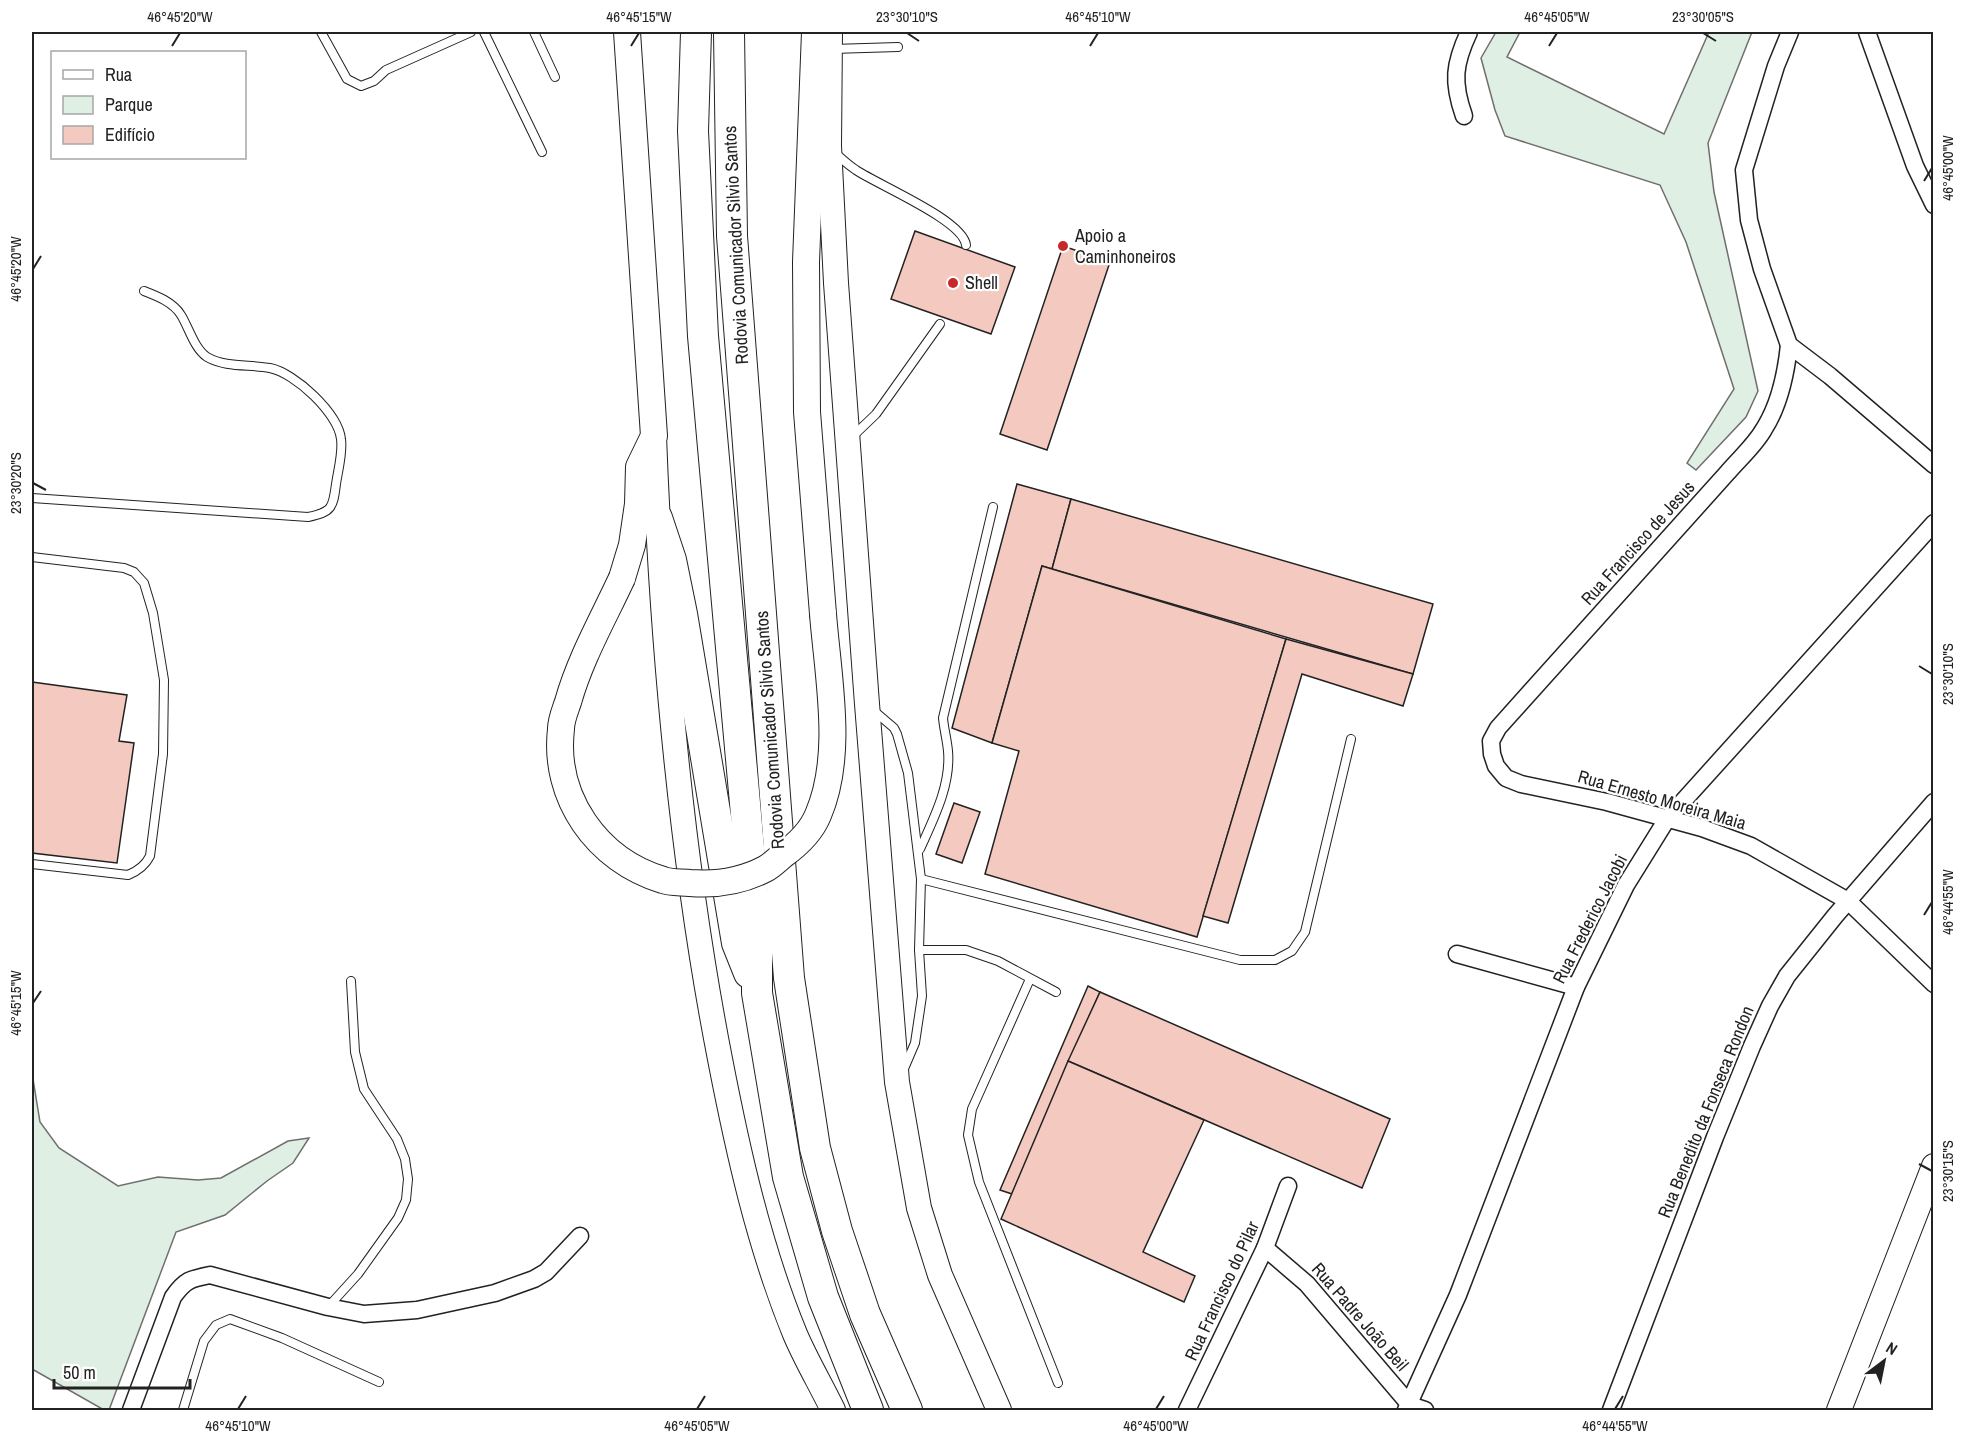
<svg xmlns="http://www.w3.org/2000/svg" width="1965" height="1442" font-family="'Archivo Narrow',sans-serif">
<rect width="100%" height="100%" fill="#fff"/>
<!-- green -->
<g fill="#e0efe3" stroke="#6f6f6f" stroke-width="1.5">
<path d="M 1496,32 L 1520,32 L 1507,57 L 1664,134 L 1709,32 L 1752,32 L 1708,143 L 1714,192 L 1758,391 L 1746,417 L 1696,470 L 1687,463 L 1734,389 L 1686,242 L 1660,185 L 1505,136 L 1495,110 L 1481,58 Z"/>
<path d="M 32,1073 L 40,1122 L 59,1148 L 118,1186 L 158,1177 L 198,1180 L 221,1178 L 288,1141 L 309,1138 L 293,1163 L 267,1181 L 225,1215 L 176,1232 L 109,1410 L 104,1410 L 32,1369 Z"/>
</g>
<!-- building -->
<g fill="#f3c9c0" stroke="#222" stroke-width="1.5">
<path d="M 915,231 L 1015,267 L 991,334 L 891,299 Z"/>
<path d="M 1063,246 L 1110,262 L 1047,450 L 1000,434 Z"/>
<path d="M 1017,484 L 1071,499 L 1052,569 L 1042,566 L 992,743 L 952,728 Z"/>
<path d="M 1071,499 L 1433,604 L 1413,674 L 1052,569 Z"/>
<path d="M 1042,566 L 1286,639 L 1197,937 L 985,874 L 1019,751 L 992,743 Z"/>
<path d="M 1286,639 L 1413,674 L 1403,706 L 1302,674 L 1228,923 L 1203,916 Z"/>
<path d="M 32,682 L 127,695 L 119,741 L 134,743 L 117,863 L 32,853 Z"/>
<path d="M 954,803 L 980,812 L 962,863 L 936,854 Z"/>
<path d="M 1088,986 L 1100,992 L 1012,1194 L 1000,1190 Z"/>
<path d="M 1100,992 L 1390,1119 L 1362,1188 L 1068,1061 Z"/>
<path d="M 1068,1061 L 1204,1120 L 1143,1252 L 1195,1276 L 1184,1302 L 1001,1219 Z"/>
</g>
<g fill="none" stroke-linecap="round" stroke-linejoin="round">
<!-- service casing -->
<g stroke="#222" stroke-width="10">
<g id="service">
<path d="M 321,32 L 347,79 L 361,86 L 374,81 L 386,70 L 471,32"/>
<path d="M 484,32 L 542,152"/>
<path d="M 534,32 L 555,77"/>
<path d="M 832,49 L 898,47"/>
<path d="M 834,152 C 841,158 848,165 856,170 C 878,185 963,220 966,245"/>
<path d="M 851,438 L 876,414 L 940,324"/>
<path d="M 32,498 L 308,517 C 332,512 333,508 336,484 C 338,470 343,453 341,439 C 338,413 295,373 270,368 C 250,364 226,368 207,357 C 194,348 189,328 181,315 C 173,302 157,296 144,291"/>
<path d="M 32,557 L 124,568 L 134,572 L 144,583 L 153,613 L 164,680 L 163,754 L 150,856 C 145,866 138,871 128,875 L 32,864"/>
<path d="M 873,710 L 894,728 L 897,734 L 908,773 L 921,879 L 919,950 L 922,996 L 915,1043 L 903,1071"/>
<path d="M 920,849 C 934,818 951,785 948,751 C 947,740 944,729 943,718 L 993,507"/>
<path d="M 921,879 L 1240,960 L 1275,960 L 1292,951 L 1305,932 L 1351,739"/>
<path d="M 919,950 L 966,950 L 998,961 L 1056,992"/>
<path d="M 1030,979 L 972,1109 L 968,1135 L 979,1182 L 1058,1383"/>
<path d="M 328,1307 L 358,1274 L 398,1218 L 406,1200 L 408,1179 L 405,1159 L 397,1139 L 364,1089 L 355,1052 L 351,981"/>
<path d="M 183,1410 L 204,1341 L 216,1325 L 230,1319 L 282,1338 L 379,1382"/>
</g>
</g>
<!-- minor casing -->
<g stroke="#222" stroke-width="19">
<g id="minor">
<path d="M 1790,32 L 1776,66 L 1744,170 L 1749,220 L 1762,269 L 1789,345 L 1830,376 L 1934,465"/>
<path d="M 1867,32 L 1915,166 L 1934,205"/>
<path d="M 1464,116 C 1452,82 1454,64 1469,32"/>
<path d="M 1789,345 C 1786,374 1780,404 1764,429 C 1755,445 1740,458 1728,472 L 1498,728 L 1491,741 L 1492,754 L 1496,766 L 1506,778 L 1521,784 L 1607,802 L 1702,828 L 1751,846 L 1848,901 L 1934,984"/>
<path d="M 1457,954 L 1576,987"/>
<path d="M 1265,1248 L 1307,1284 L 1410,1405 L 1425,1410"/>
<path d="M 131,1410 L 173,1297 C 185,1280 190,1279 210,1275 L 328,1307 L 364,1314 L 417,1310 L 495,1293 L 534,1279 L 546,1272 L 580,1236"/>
<path d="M 1187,1410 L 1265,1248 L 1288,1186"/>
<path d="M 1406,1410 L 1458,1295 L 1576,987 L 1626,885 L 1667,819 L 1934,523"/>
<path d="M 1611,1410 L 1715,1137 L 1752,1046 L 1770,1006 L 1787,976 L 1835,916 L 1934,802"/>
</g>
</g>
<!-- secondary casing -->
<g stroke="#222" stroke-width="26">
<g id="secondary">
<path d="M 830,32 L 829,146 L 836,283 L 867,704 L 897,1082 L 919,1208 L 940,1275 L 999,1410"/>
<path d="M 654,436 C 662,644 680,854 720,1059 C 738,1152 759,1246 795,1334 C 806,1360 821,1385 833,1410"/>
<path d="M 1839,1410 L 1934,1166"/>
</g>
</g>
<!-- primary casing -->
<g stroke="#222" stroke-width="28">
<g id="primary">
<path d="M 815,32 L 806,262 L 807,412 L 823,614"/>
<path d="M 622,578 L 632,545 L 638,504 L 639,467 L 654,436 L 627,32"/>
</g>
</g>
<!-- motorway casing -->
<g stroke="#222" stroke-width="32">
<g id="motorway">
<path d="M 696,32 L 693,131 L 703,336 L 757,937 L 757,993 L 788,1177 L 823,1297 L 868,1410"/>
<path d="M 729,32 L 732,236 L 789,978 L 815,1148 L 837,1231 L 865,1314 L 907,1410"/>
<path d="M 657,518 L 671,560 L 682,614 L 737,943 L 749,973"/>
</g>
</g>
<!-- service -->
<use href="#service" stroke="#fff" stroke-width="8"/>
<!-- minor -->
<use href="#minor" stroke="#fff" stroke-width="16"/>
<!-- secondary -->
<use href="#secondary" stroke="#fff" stroke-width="24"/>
<!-- primary -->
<use href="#primary" stroke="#fff" stroke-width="26"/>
<!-- motorway -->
<use href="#motorway" stroke="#fff" stroke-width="30"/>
<!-- primary-bridge casing -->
<g stroke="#222" stroke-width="28" stroke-linecap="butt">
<path id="primary-bridge" d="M 622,578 C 603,619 580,659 568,702 C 565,711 561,720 561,729 C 553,798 597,860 663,880 C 671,883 681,882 690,883 C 715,885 742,881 765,869 C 771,866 777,860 783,855 C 797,845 811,832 818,815 C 844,755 828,678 823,614"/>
</g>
<!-- primary-bridge -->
<use href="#primary-bridge" stroke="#fff" stroke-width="26"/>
</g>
<!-- ticks -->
<path fill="none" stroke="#222" stroke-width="2" d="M 907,33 L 919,41M 1703,33 L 1716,41M 172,46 L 180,33M 631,46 L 639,33M 1090,46 L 1098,33M 1549,46 L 1557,33M 1924,181 L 1932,168M 33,269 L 41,256M 33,483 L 46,490M 1919,666 L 1932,674M 1924,915 L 1932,902M 33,1003 L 41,991M 1919,1164 L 1932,1171M 238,1409 L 246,1396M 697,1409 L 705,1396M 1156,1409 L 1164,1396M 1615,1409 L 1623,1396"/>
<!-- markers -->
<g fill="#c62828" stroke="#fff" stroke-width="2">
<circle cx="1063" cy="246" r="6"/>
<circle cx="953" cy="283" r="6"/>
</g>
<g text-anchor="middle" stroke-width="4.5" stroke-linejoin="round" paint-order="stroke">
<!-- poi labels -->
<g font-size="18" fill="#222" stroke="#fff" text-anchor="start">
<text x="1075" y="242">Apoio a<tspan x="1075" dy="21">Caminhoneiros</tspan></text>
<text x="965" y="289">Shell</text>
</g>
<!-- street labels -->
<g font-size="18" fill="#222" stroke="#fff">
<text transform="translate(736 245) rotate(-93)" y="6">Rodovia Comunicador Silvio Santos</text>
<text transform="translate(1638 543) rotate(-48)" y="6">Rua Francisco de Jesus</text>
<text transform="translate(770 730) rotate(-94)" y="6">Rodovia Comunicador Silvio Santos</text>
<text transform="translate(1662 800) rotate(16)" y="6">Rua Ernesto Moreira Maia</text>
<text transform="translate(1590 919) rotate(-63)" y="6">Rua Frederico Jacobi</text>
<text transform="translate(1706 1112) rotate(-68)" y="6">Rua Benedito da Fonseca Rondon</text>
<text transform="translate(1222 1291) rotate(-65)" y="6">Rua Francisco do Pilar</text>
<text transform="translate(1360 1317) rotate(49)" y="6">Rua Padre João Beil</text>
</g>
</g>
<!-- border -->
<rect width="1965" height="1442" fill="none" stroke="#ffffff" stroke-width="66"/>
<!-- legend -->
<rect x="51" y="51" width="195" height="108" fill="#ffffff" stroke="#a7a7a7" stroke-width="1.5"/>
<rect x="63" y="70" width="30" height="9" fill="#ffffff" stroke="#a7a7a7" stroke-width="1.5"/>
<text x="105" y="81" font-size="18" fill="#222222">Rua</text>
<rect x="63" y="96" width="30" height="18" fill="#e0efe3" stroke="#a7a7a7" stroke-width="1.5"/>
<text x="105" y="111" font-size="18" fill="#222222">Parque</text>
<rect x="63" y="126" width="30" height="18" fill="#f3c9c0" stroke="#a7a7a7" stroke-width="1.5"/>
<text x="105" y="141" font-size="18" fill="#222222">Edifício</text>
<!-- north arrow -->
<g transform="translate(1884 1361) rotate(32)" stroke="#ffffff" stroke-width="4.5" paint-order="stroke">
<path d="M0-4.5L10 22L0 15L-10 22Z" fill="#222222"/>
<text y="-9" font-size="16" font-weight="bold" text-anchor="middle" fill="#222222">N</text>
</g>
<!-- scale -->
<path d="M54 1379v9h136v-9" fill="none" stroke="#222222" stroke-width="3"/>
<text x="63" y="1379" font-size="18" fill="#222222" stroke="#ffffff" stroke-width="4.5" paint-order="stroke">50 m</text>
<rect x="33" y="33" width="1899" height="1376" fill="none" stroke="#222" stroke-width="2"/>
<g font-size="15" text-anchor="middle" fill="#222">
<text x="180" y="22">46°45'20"W</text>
<text x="639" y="22">46°45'15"W</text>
<text x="907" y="22">23°30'10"S</text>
<text x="1098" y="22">46°45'10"W</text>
<text x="1557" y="22">46°45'05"W</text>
<text x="1703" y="22">23°30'05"S</text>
<text transform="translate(1948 168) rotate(-90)" y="5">46°45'00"W</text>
<text transform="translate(16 269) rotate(-90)" y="5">46°45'20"W</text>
<text transform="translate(16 483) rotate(-90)" y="5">23°30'20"S</text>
<text transform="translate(1948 674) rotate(-90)" y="5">23°30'10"S</text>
<text transform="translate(1948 902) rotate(-90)" y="5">46°44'55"W</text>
<text transform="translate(16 1003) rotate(-90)" y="5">46°45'15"W</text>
<text transform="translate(1948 1171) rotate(-90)" y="5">23°30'15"S</text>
<text x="238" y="1431">46°45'10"W</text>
<text x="697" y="1431">46°45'05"W</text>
<text x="1156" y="1431">46°45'00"W</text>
<text x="1615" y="1431">46°44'55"W</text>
</g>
</svg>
